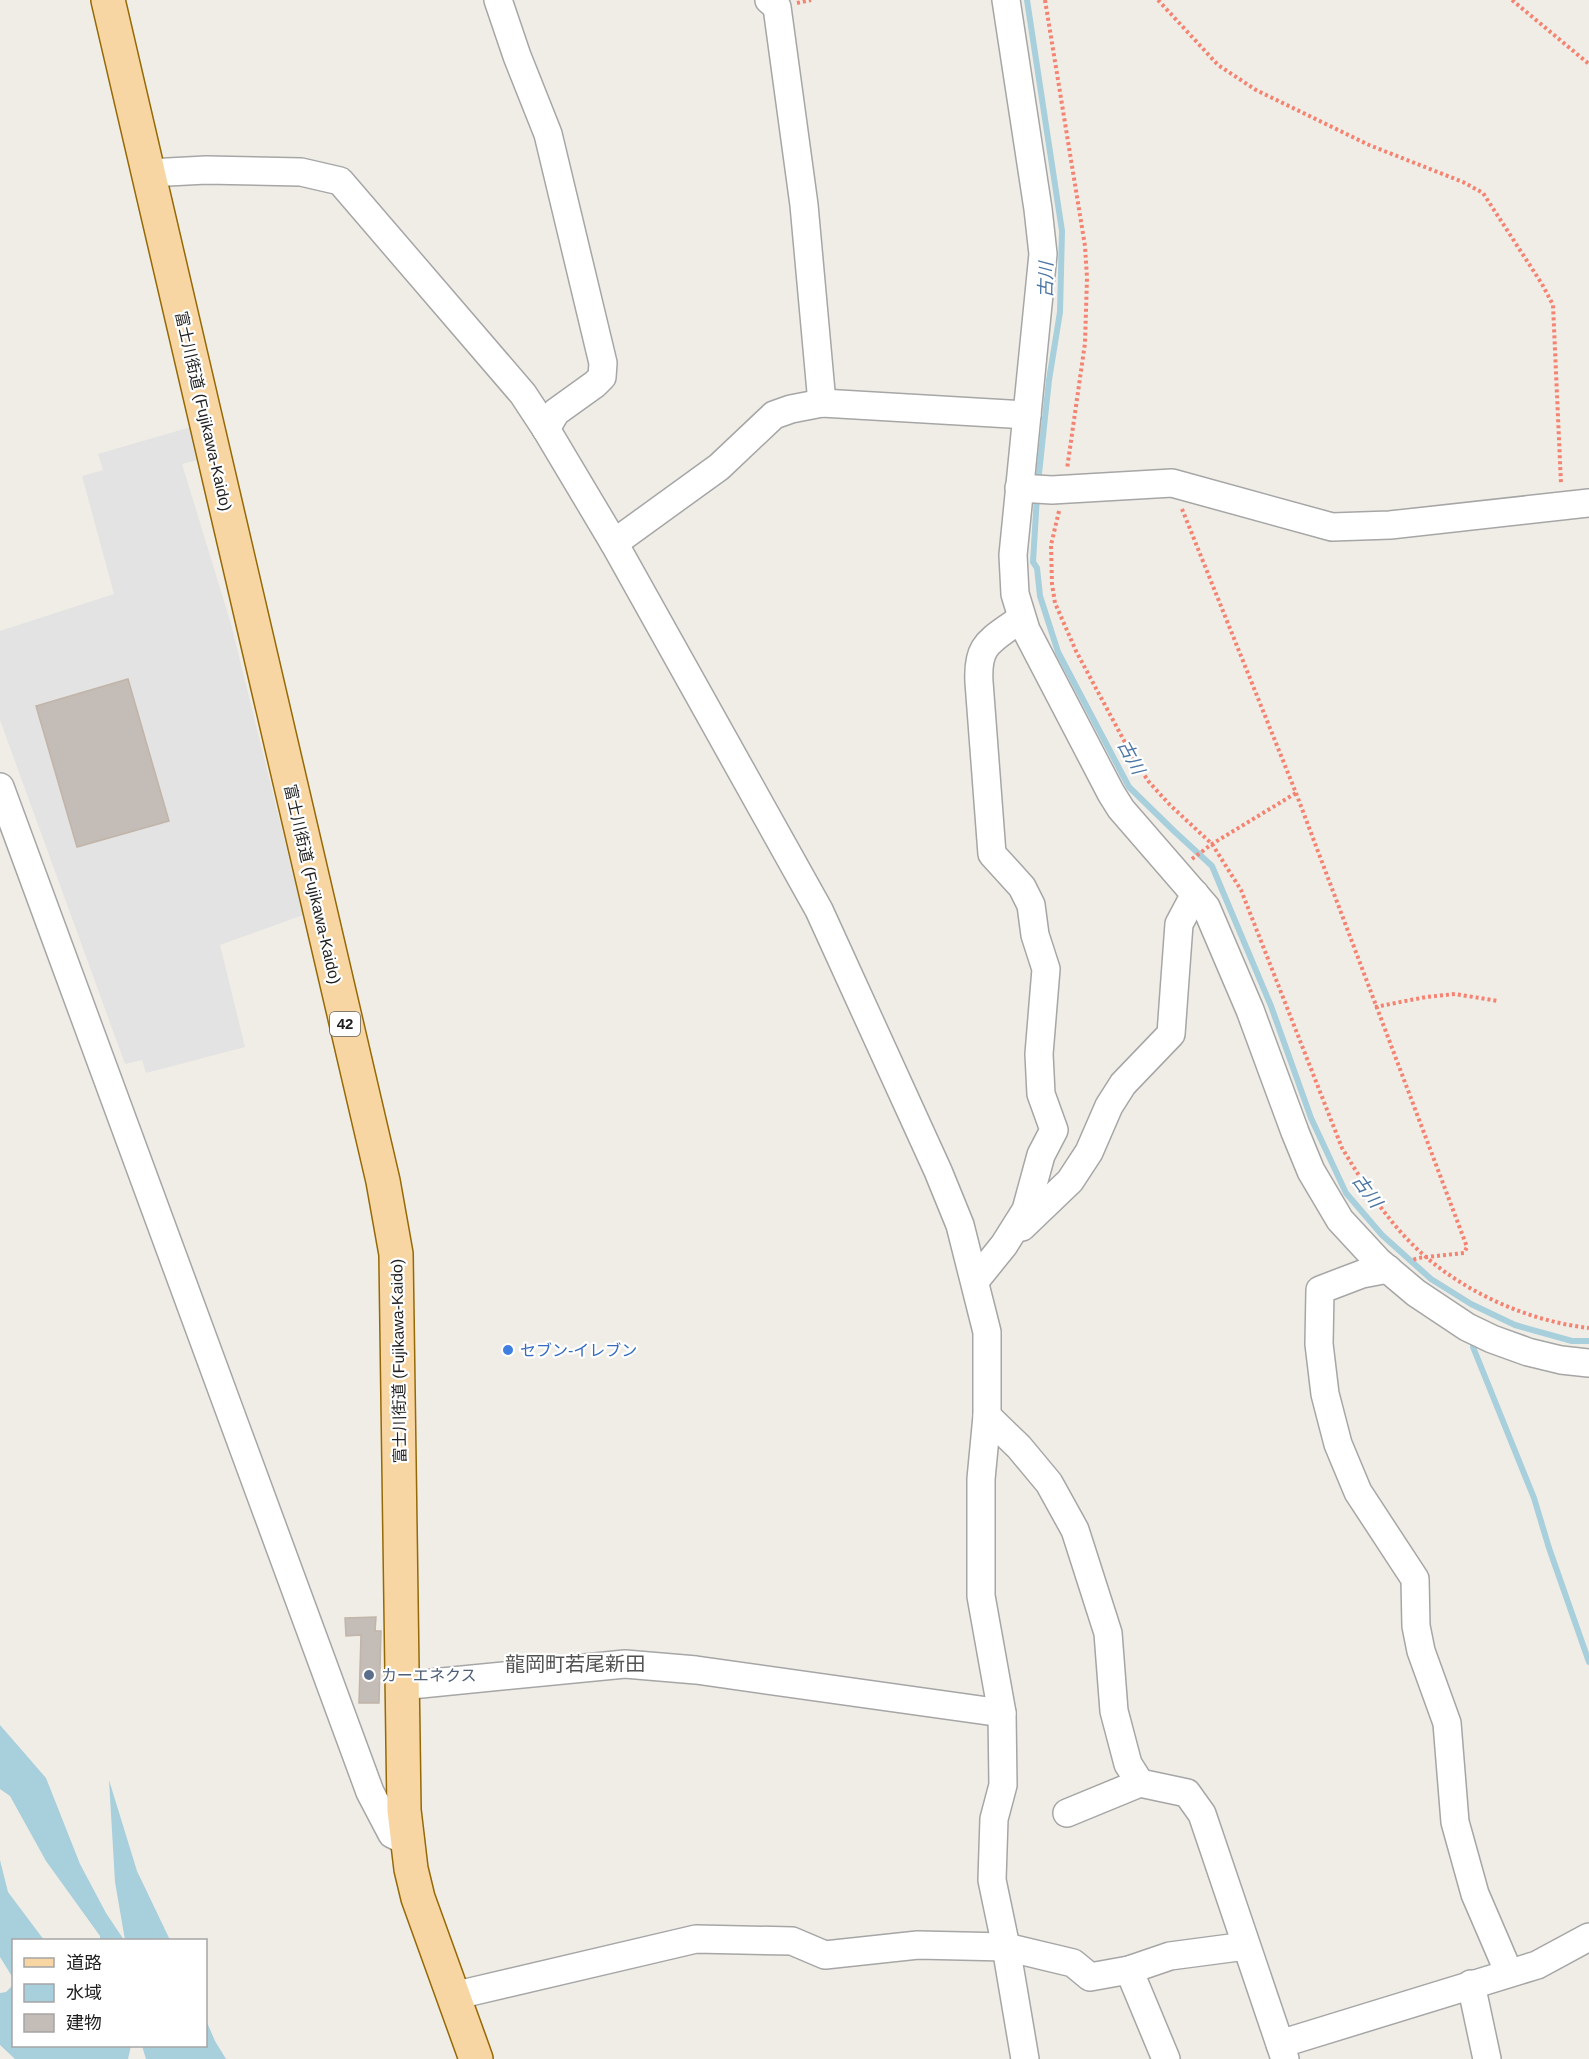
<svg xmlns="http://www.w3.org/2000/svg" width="1589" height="2059" font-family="Arial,'Noto Sans JP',sans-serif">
<rect width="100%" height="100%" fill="#f0ede6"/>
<!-- parking -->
<path fill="#e3e3e3" d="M 191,427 L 198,460 L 182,464 L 231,624 L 303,915 L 220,945 L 245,1047 L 146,1073 L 142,1060 L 125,1064 L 0,720 L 0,631 L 114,594 L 82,476 L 103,470 L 98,454 Z"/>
<!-- water -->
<g fill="#a8cfdc">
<path d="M 0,1725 L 46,1778 L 80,1864 L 106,1913 L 124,1940 L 100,1940 L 100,1936 L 46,1861 L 10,1796 L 0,1789 Z"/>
<path d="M 109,1780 L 137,1871 L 170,1940 L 125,1940 L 115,1882 Z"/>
<path d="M 0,1860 L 8,1892 L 44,1940 L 14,1940 L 13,1978 L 0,1957 Z"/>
<path d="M 13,1985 L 14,2046 L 131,2046 L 128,2059 L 15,2059 L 0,2045 L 0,1993 L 6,1992 Z"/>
<path d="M 206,2020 L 215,2041 L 226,2059 L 146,2059 L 142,2046 L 206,2046 Z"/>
</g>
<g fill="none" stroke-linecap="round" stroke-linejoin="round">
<!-- stream -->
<g stroke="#a8cfdc" stroke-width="6">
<path d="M 1027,0 L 1062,231 L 1060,312 L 1049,380 L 1038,483"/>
<path d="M 1037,496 L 1033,562 L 1037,568 L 1040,596 L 1058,652 L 1129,787 L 1174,831 L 1212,866 L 1271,1006 L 1311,1118 L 1346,1193 L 1382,1235 L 1431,1279 L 1471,1304 L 1515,1325 L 1572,1341 L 1589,1341"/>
<path d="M 1477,1340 L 1473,1347 L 1534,1498 L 1549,1548 L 1589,1662"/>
</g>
</g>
<!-- building -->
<g fill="#c4bcb6" stroke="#c1b4a9" stroke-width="1.5">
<path d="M 128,679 L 169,821 L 77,847 L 36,706 Z"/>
<path d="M 376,1617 L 375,1631 L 381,1631 L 379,1703 L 359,1703 L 361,1635 L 346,1636 L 345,1618 Z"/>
</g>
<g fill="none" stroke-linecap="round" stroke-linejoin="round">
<!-- minor casing -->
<g stroke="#a6a6a6" stroke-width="30">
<g id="minor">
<path d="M 498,0 L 517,56 L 548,134 L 603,363 L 602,377 L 595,384 L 556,412 L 546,429"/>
<path d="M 769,0 L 777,7 L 804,205 L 822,403"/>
<path d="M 1006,0 L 1038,209 L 1043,254 L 1013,555 L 1015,594 L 1026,630 L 1111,793 L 1121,809 L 1206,907 L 1250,1010 L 1295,1132 L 1311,1171 L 1340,1220 L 1378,1261 L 1416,1293 L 1467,1327 L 1492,1339 L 1528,1352 L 1561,1360 L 1589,1363"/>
<path d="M 149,173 L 206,170 L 301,172 L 340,181 L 523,394 L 546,429 L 614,543 L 819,910 L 938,1171 L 960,1225 L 987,1332 L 987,1416 L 981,1479 L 981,1596 L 1002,1713 L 1003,1785 L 994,1819 L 992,1880 L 1006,1947 L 1025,2059"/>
<path d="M 1019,488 L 1052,490 L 1172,483 L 1332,527 L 1390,525 L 1589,503"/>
<path d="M 614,543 L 719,467 L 774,415 L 791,409 L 822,403 L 1027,415"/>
<path d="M 0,787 L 370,1792 L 392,1834 L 408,1842"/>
<path d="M 1022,1227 L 1070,1181 L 1089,1152 L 1109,1106 L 1123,1084 L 1171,1034 L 1179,924 L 1195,894"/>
<path d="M 1388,1269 L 1362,1274 L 1320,1290 L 1319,1344 L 1325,1394 L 1338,1444 L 1358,1492 L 1415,1579 L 1416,1626 L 1421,1651 L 1447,1723 L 1455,1822 L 1475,1894 L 1509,1973"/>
<path d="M 975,1281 L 1004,1245 L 1026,1210 L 1041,1155 L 1054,1130 L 1041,1094 L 1039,1054 L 1046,969 L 1035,935 L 1031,905 L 1022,887 L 992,854 L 979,682 C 977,645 989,642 1016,622"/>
<path d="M 987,1416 L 1019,1447 L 1049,1483 L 1075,1530 L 1108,1633 L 1114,1711 L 1128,1764 L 1140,1783 L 1187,1793 L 1202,1814 L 1285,2059"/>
<path d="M 401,1686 L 625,1664 L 696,1670 L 1002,1713"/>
<path d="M 1067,1813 L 1140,1783"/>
<path d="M 1129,1970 L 1166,2059"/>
<path d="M 1471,1984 L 1487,2059"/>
<path d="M 453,1996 L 696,1939 L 792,1941 L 825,1955 L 918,1945 L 1006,1947 L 1073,1963 L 1090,1977 L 1129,1970 L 1170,1956 L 1246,1946"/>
<path d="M 1280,2044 L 1537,1965 L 1589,1937"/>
</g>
</g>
<!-- major casing -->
<g stroke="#956906" stroke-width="36">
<path id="major" d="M 108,0 L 383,1181 L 396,1254 L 404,1810 L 411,1869 L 418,1898 L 476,2059"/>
</g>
<!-- path -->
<g stroke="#f48372" stroke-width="4" stroke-dasharray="3 3" stroke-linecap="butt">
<path d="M 1045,0 L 1085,246 L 1087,278 L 1085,343 L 1067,469"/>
<path d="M 1158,0 L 1218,65 L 1256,90 L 1369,145 L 1463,182 L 1483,193 L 1542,284 L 1553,305 L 1561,484"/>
<path d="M 1512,0 L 1589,64"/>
<path d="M 797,3 L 811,0"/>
<path d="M 1182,509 L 1296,793 L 1467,1247 L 1464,1253 L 1418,1258 L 1412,1260"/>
<path d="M 1059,511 L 1051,545 L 1052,584 L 1055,603 L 1076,651 L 1136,763 L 1149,782 L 1170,805 L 1212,844 L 1241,890 L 1342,1148 C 1363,1183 1386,1219 1416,1248 C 1461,1291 1527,1321 1589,1328"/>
<path d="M 1192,859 L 1212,844 L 1296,793"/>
<path d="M 1375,1007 L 1426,997 L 1455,994 L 1498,1001"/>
</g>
<!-- minor -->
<use href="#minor" stroke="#fff" stroke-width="27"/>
<!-- major -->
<use href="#major" stroke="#f8d6a3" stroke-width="33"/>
</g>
<!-- markers -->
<circle fill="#3f7fe0" stroke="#fff" stroke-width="2" cx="508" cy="1350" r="6"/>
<circle fill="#5c6f8a" stroke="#fff" stroke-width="2" cx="369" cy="1675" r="6"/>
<g text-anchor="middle" stroke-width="4.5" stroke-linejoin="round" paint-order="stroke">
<!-- shield labels -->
<rect fill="#fff" stroke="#626262" stroke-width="1.5" x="330" y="1012" width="30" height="24" rx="4.5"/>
<g font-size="15" font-weight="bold" fill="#1f1f1f">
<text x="345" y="1029">42</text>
</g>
<!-- street labels -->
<g font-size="16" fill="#1f1f1f" stroke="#fff">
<text transform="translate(204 411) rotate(77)" y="6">富士川街道 (Fujikawa-Kaido)</text>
<text transform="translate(313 884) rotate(77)" y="6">富士川街道 (Fujikawa-Kaido)</text>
<text transform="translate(398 1361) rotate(-91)" y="6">富士川街道 (Fujikawa-Kaido)</text>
</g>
<!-- shop labels -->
<g font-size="16" fill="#366cbe" stroke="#fff" text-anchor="start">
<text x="520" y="1356">セブン-イレブン</text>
</g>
<!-- service labels -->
<g font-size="16" fill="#4e5e75" stroke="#fff" text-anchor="start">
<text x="381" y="1681">カーエネクス</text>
</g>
<!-- water labels -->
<g font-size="18" font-style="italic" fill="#4c76a4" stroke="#fff">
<text transform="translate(1046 280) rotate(-89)" y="6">古川</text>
<text transform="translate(1131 757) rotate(62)" y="6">古川</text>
<text transform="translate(1367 1191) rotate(54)" y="6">古川</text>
</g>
<!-- quarter labels -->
<g font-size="20" fill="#525252" stroke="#fff">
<text x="575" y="1671">龍岡町若尾新田</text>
</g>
</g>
<!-- legend -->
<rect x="12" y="1939" width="195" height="108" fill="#ffffff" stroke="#a5a5a5" stroke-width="1.5"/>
<rect x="24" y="1958" width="30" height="9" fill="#f8d6a3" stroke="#a5a5a5" stroke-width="1.5"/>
<text x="66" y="1969" font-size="18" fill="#1f1f1f">道路</text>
<rect x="24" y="1984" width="30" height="18" fill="#a8cfdc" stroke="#a5a5a5" stroke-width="1.5"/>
<text x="66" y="1999" font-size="18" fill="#1f1f1f">水域</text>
<rect x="24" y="2014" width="30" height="18" fill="#c4bcb6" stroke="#a5a5a5" stroke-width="1.5"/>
<text x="66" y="2029" font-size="18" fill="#1f1f1f">建物</text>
</svg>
